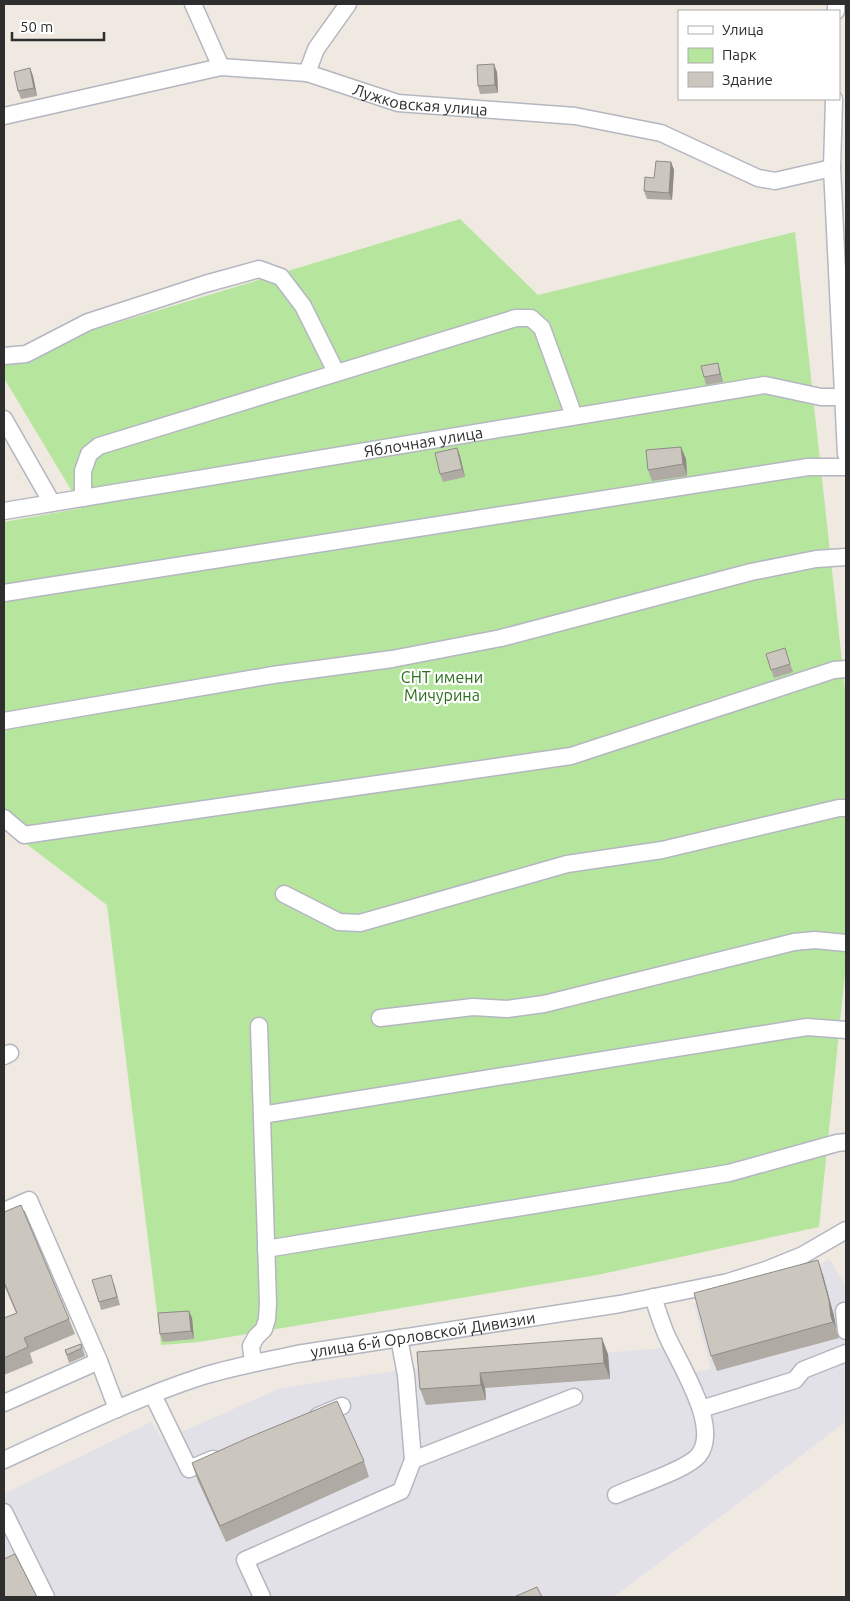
<svg xmlns="http://www.w3.org/2000/svg" width="850" height="1601" font-family="Ubuntu,sans-serif">
<rect width="100%" height="100%" fill="#efe9e1"/>
<!-- industrial -->
<path fill="#e3e1e8" d="M 829,1259 L 846,1286 L 846,1420 L 844,1423 L 614,1597 L 4,1597 L 4,1494 L 151,1422 L 163,1440 L 281,1388 L 394,1371 L 662,1348 L 678,1376 L 711,1369 L 694,1304 L 810,1270 Z"/>
<!-- green -->
<path fill="#b6e59e" d="M 460,219 L 538,295 L 795,232 L 846,698 L 846,964 L 819,1227 L 597,1275 L 199,1342 L 161,1345 L 107,905 L 4,827 L 4,522 L 82,508 L 4,378 L 4,357 Z"/>
<g fill="none" stroke-linecap="round" stroke-linejoin="round">
<!-- minor casing -->
<g stroke="#b4b7c1" stroke-width="19">
<g id="minor">
<path d="M 193,4 L 221,67"/>
<path d="M 836,11 L 836,4"/>
<path d="M 307,73 L 316,49 L 348,4"/>
<path d="M 834,99 L 832,168 L 846,454"/>
<path id="s1" d="M 4,116 L 221,67 L 307,73 L 398,103 L 575,116 L 661,133 L 758,178 L 775,181 L 832,168"/>
<path d="M 4,356 L 26,354 L 88,322 L 205,284 L 259,269 L 281,277 L 303,306 L 336,372"/>
<path d="M 4,419 L 52,503"/>
<path d="M 83,498 L 83,471 L 89,454 L 99,446 L 516,318 L 531,318 L 542,328 L 574,416"/>
<path id="s2" d="M 4,511 L 765,385 L 821,397 L 843,397"/>
<path d="M 4,593 L 808,467 L 846,467"/>
<path d="M 4,721 L 273,675 L 392,659 L 501,638 L 751,572 L 816,559 L 846,557"/>
<path d="M 4,818 L 24,835 L 571,756 L 834,670 L 846,669"/>
<path d="M 284,894 L 339,922 L 360,923 L 567,864 L 662,850 L 839,808 L 846,808"/>
<path d="M 380,1018 L 473,1007 L 507,1009 L 544,1004 L 794,942 L 815,940 L 846,943"/>
<path d="M 4,1056 L 10,1053"/>
<path d="M 262,1115 L 807,1027 L 846,1030"/>
<path d="M 4,1211 L 29,1200 L 99,1361 L 117,1409"/>
<path d="M 266,1249 L 729,1173 L 837,1143 L 846,1142"/>
<path d="M 844,1311 L 846,1331"/>
<path d="M 399,1338 L 406,1375 L 413,1460 L 574,1397"/>
<path d="M 253,1363 L 251,1346 L 256,1337 L 264,1329 L 267,1319 L 268,1303 L 259,1026"/>
<path d="M 153,1395 L 189,1469 L 213,1459"/>
<path d="M 4,1403 L 99,1361"/>
<path d="M 701,1409 L 795,1380 L 803,1370 L 846,1353"/>
<path d="M 318,1416 L 342,1406"/>
<path id="s3" d="M 4,1460 C 68,1431 133,1399 200,1377 C 232,1367 265,1361 297,1354 L 620,1304 L 728,1282 L 766,1270 L 803,1255 L 846,1230"/>
<path d="M 616,1495 C 635,1486 687,1470 699,1455 C 721,1426 678,1362 666,1334 C 661,1322 657,1309 653,1297"/>
<path d="M 4,1512 L 46,1597"/>
<path d="M 262,1597 L 245,1560 L 401,1491 L 413,1460"/>
</g>
</g>
<!-- minor -->
<use href="#minor" stroke="#fff" stroke-width="16"/>
</g>
<!-- wall -->
<g fill="#afaba4">
<path d="M 30,68 L 33,76 L 37,96 L 21,99 L 18,91 Z"/>
<path d="M 497,72 L 498,93 L 480,94 L 478,86 Z"/>
<path d="M 671,162 L 674,170 L 672,200 L 647,199 L 644,191 Z"/>
<path d="M 718,363 L 720,371 L 723,382 L 706,385 L 704,377 Z"/>
<path d="M 681,447 L 686,459 L 687,476 L 652,481 L 648,470 Z"/>
<path d="M 457,448 L 460,456 L 465,477 L 443,482 L 440,474 Z"/>
<path d="M 785,648 L 793,672 L 774,678 L 766,654 Z"/>
<path d="M 4,1212 L 69,1319 L 75,1334 L 30,1353 L 33,1363 L 4,1375 L 4,1318 L 16,1313 L 4,1285 Z"/>
<path d="M 823,1275 L 834,1316 L 836,1329 L 839,1338 L 717,1371 L 711,1356 Z"/>
<path d="M 114,1283 L 120,1305 L 101,1310 L 99,1302 Z"/>
<path d="M 189,1311 L 192,1318 L 194,1339 L 163,1342 L 160,1334 Z"/>
<path d="M 81,1344 L 85,1356 L 69,1363 L 65,1350 Z"/>
<path d="M 417,1352 L 608,1354 L 610,1379 L 485,1388 L 486,1400 L 426,1405 L 420,1389 Z"/>
<path d="M 364,1461 L 369,1477 L 226,1542 L 197,1479 L 192,1463 Z"/>
</g>
<!-- shaded-wall -->
<g fill="#8e8b86">
<path d="M 494,64 L 497,72 L 498,93 L 495,85 Z"/>
<path d="M 30,68 L 33,76 L 37,96 L 34,88 Z"/>
<path d="M 671,162 L 674,170 L 672,200 L 669,193 Z"/>
<path d="M 718,363 L 720,371 L 723,382 L 720,374 Z"/>
<path d="M 681,447 L 686,459 L 687,476 L 683,464 Z"/>
<path d="M 457,448 L 460,456 L 465,477 L 462,469 Z"/>
<path d="M 818,1260 L 823,1275 L 834,1316 L 836,1329 L 831,1317 Z"/>
<path d="M 189,1311 L 192,1318 L 194,1339 L 191,1331 Z"/>
<path d="M 602,1338 L 608,1354 L 610,1379 L 604,1363 Z"/>
<path d="M 480,1373 L 485,1388 L 486,1400 L 481,1385 Z"/>
</g>
<!-- building -->
<g fill="#cbc7bf" stroke="#8e8b86">
<path d="M 494,64 L 495,85 L 478,86 L 477,65 Z"/>
<path d="M 30,68 L 34,88 L 18,91 L 14,72 Z"/>
<path d="M 656,161 L 671,162 L 669,193 L 644,191 L 645,177 L 654,178 Z"/>
<path d="M 718,363 L 720,374 L 704,377 L 701,366 Z"/>
<path d="M 681,447 L 683,464 L 648,470 L 646,450 Z"/>
<path d="M 457,448 L 462,469 L 440,474 L 435,453 Z"/>
<path d="M 785,648 L 790,664 L 771,670 L 766,654 Z"/>
<path d="M 21,1205 L 69,1319 L 24,1338 L 28,1347 L 4,1358 L 4,1318 L 17,1313 L 4,1282 L 4,1212 Z"/>
<path d="M 818,1260 L 829,1300 L 831,1317 L 833,1322 L 711,1356 L 694,1293 Z"/>
<path d="M 111,1275 L 117,1297 L 99,1302 L 92,1280 Z"/>
<path d="M 189,1311 L 191,1331 L 160,1334 L 158,1313 Z"/>
<path d="M 602,1338 L 604,1363 L 480,1373 L 481,1385 L 420,1389 L 417,1352 Z"/>
<path d="M 81,1344 L 82,1348 L 67,1355 L 65,1350 Z"/>
<path d="M 337,1401 L 364,1461 L 220,1526 L 192,1463 L 250,1437 Z"/>
<path d="M 15,1554 L 37,1597 L 4,1597 L 4,1559 Z"/>
<path d="M 537,1587 L 542,1597 L 514,1597 Z"/>
</g>
<g text-anchor="middle" stroke-width="4.5" stroke-linejoin="round" paint-order="stroke">
<!-- street labels -->
<g font-size="16" fill="#2e2e2e" stroke="#fff">
<text dy="6" stroke="none"><textPath href="#s1" startOffset="426">Лужковская улица</textPath></text>
<text dy="6" stroke="none"><textPath href="#s2" startOffset="425">Яблочная улица</textPath></text>
<text dy="6" stroke="none"><textPath href="#s3" startOffset="440">улица 6-й Орловской Дивизии</textPath></text>
</g>
<!-- park labels -->
<g font-size="16" fill="#2c6e1b" stroke="#fff">
<text x="442" y="683">СНТ имени<tspan x="442" dy="18">Мичурина</tspan></text>
</g>
</g>
<!-- border -->
<rect width="850" height="1601" fill="none" stroke="#2e2e2e" stroke-width="10"/>
<!-- legend -->
<rect x="678" y="10" width="162" height="90" fill="#ffffff" stroke="#ababab"/>
<rect x="688" y="26" width="25" height="8" fill="#ffffff" stroke="#ababab"/>
<text x="722" y="35" font-size="15" fill="#2e2e2e">Улица</text>
<rect x="688" y="48" width="25" height="15" fill="#b6e59e" stroke="#ababab"/>
<text x="722" y="60" font-size="15" fill="#2e2e2e">Парк</text>
<rect x="688" y="72" width="25" height="15" fill="#cbc7bf" stroke="#ababab"/>
<text x="722" y="85" font-size="15" fill="#2e2e2e">Здание</text>
<!-- scale -->
<path d="M12 32v8h92v-8" fill="none" stroke="#2e2e2e" stroke-width="2.5"/>
<text x="20" y="32" font-size="15" fill="#2e2e2e" stroke="#ffffff" stroke-width="4" paint-order="stroke">50 m</text>
</svg>
